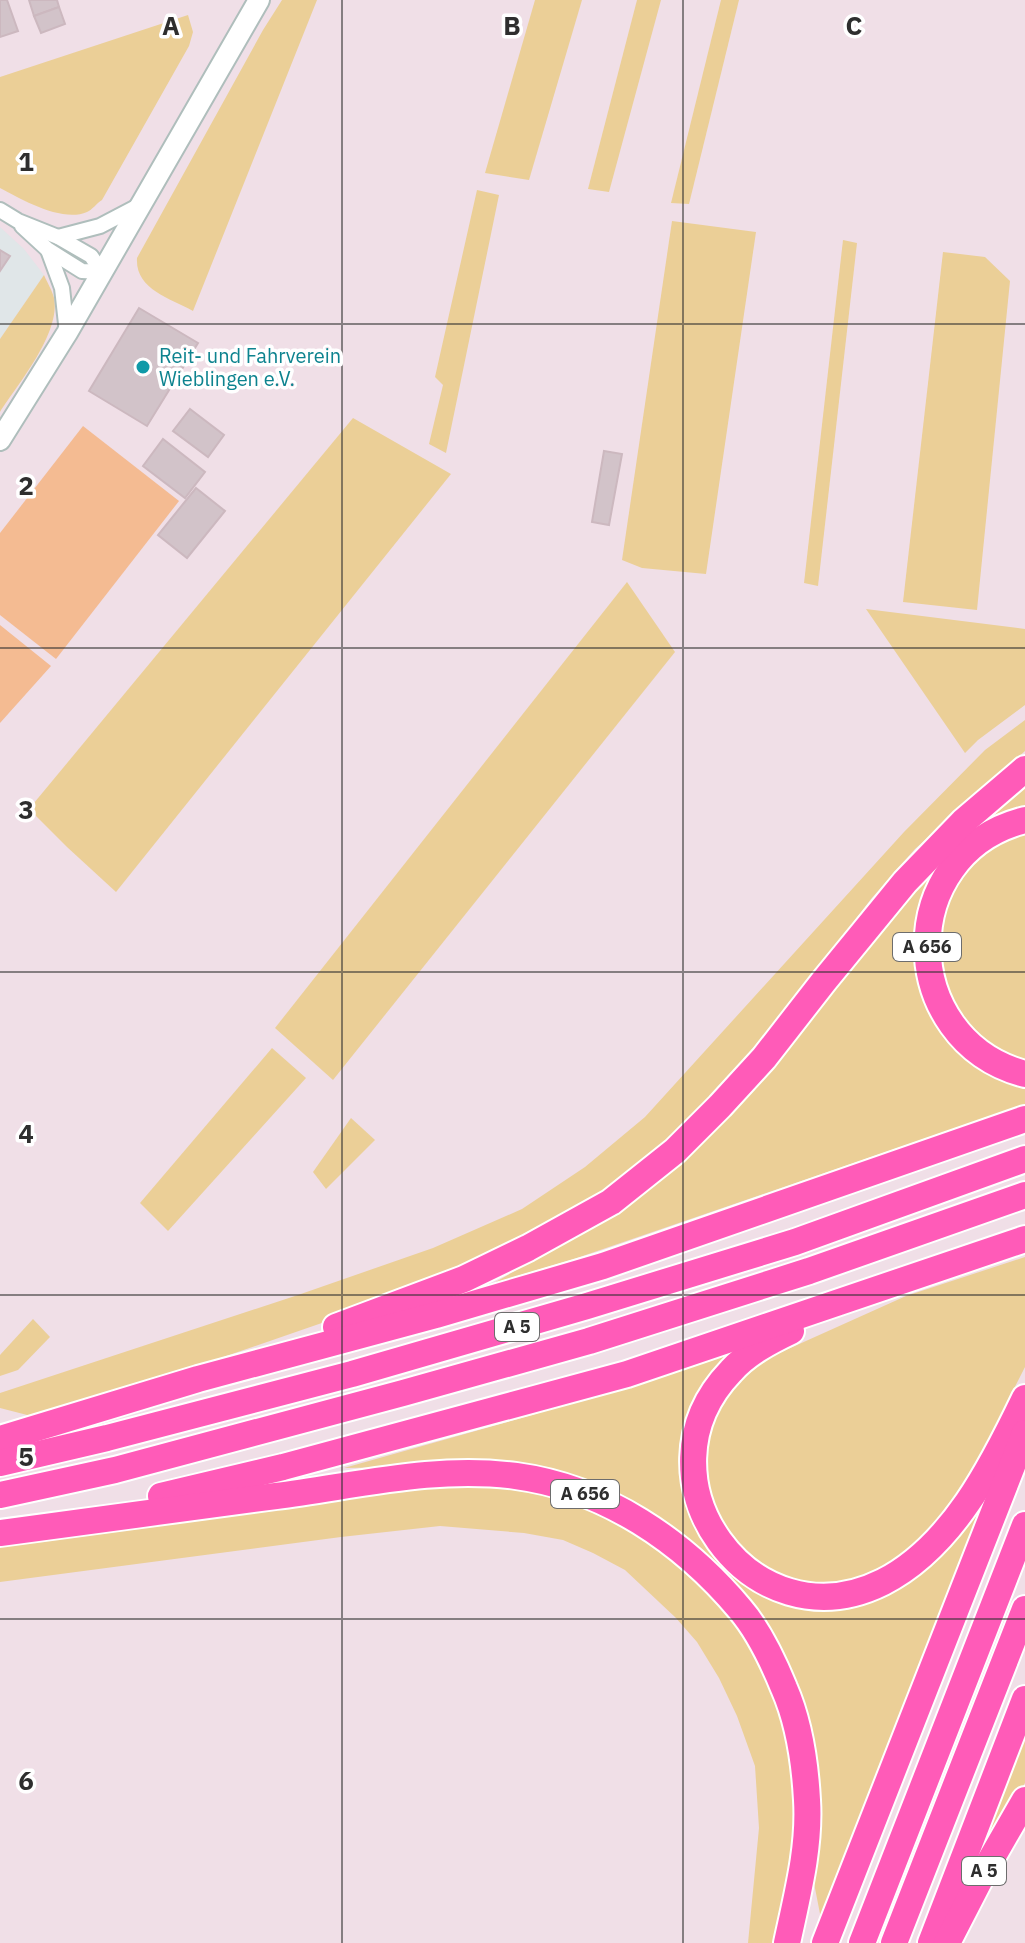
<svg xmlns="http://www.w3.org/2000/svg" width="1025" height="1943" font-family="'IBM Plex Sans',sans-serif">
<rect width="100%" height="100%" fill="#f0dfe7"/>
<!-- industrial -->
<path fill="#e0e6e8" d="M 0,227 L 24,249 L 44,275 L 0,339 Z"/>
<!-- green -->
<g fill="#ebcf97">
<path d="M 282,0 L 317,0 L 193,311 C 169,298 135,289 137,258 L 263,30 Z"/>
<path d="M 535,0 L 582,0 L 529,180 L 485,173 Z"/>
<path d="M 637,0 L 661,0 L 609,192 L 588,189 Z"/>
<path d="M 721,0 L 739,0 L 689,204 L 671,203 Z"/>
<path d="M 188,15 L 193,32 L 189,46 L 102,200 C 97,203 92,210 87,212 C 62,223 21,199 0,188 L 0,77 Z"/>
<path d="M 477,190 L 499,195 L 446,453 L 429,444 L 443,385 L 435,377 Z"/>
<path d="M 672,221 L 756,232 L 706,574 L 642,568 L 622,560 Z"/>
<path d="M 843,240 L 857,243 L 818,586 L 804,583 Z"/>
<path d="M 943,252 L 985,257 L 1010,281 L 977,610 L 903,602 Z"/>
<path d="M 44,275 C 47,282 52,290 54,298 C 61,333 18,384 0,412 L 0,339 Z"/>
<path d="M 353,418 L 451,474 L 116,892 L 67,847 L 29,809 Z"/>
<path d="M 627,582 L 675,652 L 333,1080 L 275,1028 Z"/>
<path d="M 866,609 L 1025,629 L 1025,705 L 978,740 L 965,753 Z"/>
<path d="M 1025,720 L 1025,751 L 915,849 L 871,899 L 798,995 L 731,1074 L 667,1141 L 599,1195 L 520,1242 L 342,1316 L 203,1364 L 31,1416 L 0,1408 L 0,1393 L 298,1295 L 433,1248 L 522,1209 L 585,1167 L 645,1117 L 904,832 L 985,750 Z"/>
<path d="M 1025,785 L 1025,1104 L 574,1259 L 494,1283 L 623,1208 L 689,1156 L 741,1104 L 833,985 L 938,862 L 990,813 Z"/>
<path d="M 272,1048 L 306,1078 L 168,1231 L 140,1203 Z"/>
<path d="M 351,1118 L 375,1140 L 326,1189 L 313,1172 Z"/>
<path d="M 1025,1257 L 1025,1367 L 975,1466 L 994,1482 L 822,1924 L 813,1878 L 814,1768 L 715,1565 L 667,1523 L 614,1496 L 402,1467 L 344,1468 L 532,1415 L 737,1350 L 701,1394 L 688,1420 L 736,1383 L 757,1363 L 906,1296 Z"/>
<path d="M 33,1319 L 50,1337 L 18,1370 L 0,1376 L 0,1355 Z"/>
<path d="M 419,1486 C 459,1486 508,1486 546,1496 C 617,1514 680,1557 726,1614 C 732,1622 739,1629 744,1638 C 771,1679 788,1731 793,1780 C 798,1835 788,1889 778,1943 L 748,1943 L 759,1828 L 755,1766 L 737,1716 L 719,1678 L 697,1642 L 676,1618 L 625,1570 L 593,1553 L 563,1540 L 524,1533 L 440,1526 L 341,1537 L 0,1582 L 0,1544 Z"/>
<path d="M 1025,1730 L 1025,1783 L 980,1857 L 976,1856 Z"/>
</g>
<!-- pitch -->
<g fill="#f4bb92">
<path d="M 83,426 L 179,501 L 56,659 L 0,615 L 0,533 Z"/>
<path d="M 0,625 L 51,666 L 0,723 Z"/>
</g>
<!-- building -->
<g fill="#d2c3c9" stroke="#ccb8bf" stroke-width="2">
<path d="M 0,0 L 7,0 L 18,31 L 0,37 Z"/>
<path d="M 29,0 L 57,0 L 59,7 L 34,16 Z"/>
<path d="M 59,7 L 65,24 L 41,33 L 34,16 Z"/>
<path d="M 0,250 L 10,256 L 0,271 Z"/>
<path d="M 139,308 L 198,343 L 147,426 L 89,391 Z"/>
<path d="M 190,409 L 224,435 L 208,457 L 173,431 Z"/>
<path d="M 163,439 L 205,472 L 185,498 L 143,466 Z"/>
<path d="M 604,451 L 622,454 L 609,525 L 592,522 Z"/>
<path d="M 196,488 L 225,511 L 187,558 L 158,535 Z"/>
</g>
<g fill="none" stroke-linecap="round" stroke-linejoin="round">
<!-- minor casing -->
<g stroke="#afbebc" stroke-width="18">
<g id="minor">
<path d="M 0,210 L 18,221 L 58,237 L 91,256 L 102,272"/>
<path d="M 22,226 L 47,249 L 82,271 L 102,272"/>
<path d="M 58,237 L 100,226 L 142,204"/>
<path d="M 48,250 L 62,288 L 67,333"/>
</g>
</g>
<!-- secondary casing -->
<g stroke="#afbebc" stroke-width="24">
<path id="secondary" d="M 0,440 L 67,333 L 259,0"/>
</g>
<!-- motorway casing -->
<g stroke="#fff" stroke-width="30">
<g id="motorway">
<path d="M 1025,820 C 894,853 896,1040 1025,1074"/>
<path d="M 336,1327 L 464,1279 L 528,1248 L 611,1202 L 675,1151 L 720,1106 L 764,1058 L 824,981 L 905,882 L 963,822 L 1025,769"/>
<path d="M 791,1331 C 770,1341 747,1353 731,1371 C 629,1477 751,1648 883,1582 C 952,1547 993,1465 1025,1398"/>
<path d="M 0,1439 L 198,1379 L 436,1315 L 603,1266 L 1025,1119"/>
<path d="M 0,1463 L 107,1438 L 352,1374 L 587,1306 L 795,1242 L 1025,1159"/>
<path d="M 0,1495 L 115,1470 L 403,1393 L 589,1341 L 809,1271 L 1025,1195"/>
<path d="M 161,1496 L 283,1467 L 627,1374 L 1025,1239"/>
<path d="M 0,1533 C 92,1520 184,1509 276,1496 C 355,1486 436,1465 516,1476 C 605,1488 683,1541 740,1609 C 759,1631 773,1661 784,1688 C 799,1722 805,1763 807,1800 C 810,1848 797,1896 787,1943"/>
<path d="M 825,1943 L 1025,1433"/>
<path d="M 862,1943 L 1025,1525"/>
<path d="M 894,1943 L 1025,1609"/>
<path d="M 931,1943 L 1025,1699"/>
<path d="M 947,1943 L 982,1875 L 1025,1800"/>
</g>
</g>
<!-- minor -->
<use href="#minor" stroke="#fff" stroke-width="14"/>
<!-- secondary -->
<use href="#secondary" stroke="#fff" stroke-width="20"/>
<!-- motorway -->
<use href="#motorway" stroke="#ff5bb8" stroke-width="26"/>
</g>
<!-- grid -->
<path fill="none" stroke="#2e2e2e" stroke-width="2" stroke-opacity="0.55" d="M 342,0 L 342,1943M 683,0 L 683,1943M 0,324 L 1025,324M 0,648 L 1025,648M 0,972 L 1025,972M 0,1295 L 1025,1295M 0,1619 L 1025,1619"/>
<!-- markers -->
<circle fill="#0f9aa8" stroke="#fff" stroke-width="3" cx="143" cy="367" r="8"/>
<g text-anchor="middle" stroke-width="7" stroke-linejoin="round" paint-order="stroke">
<!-- shield labels -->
<g fill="#fff" stroke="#6d6d6d" stroke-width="2">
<rect x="893" y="933" width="68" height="28" rx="6"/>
<rect x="495" y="1313" width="44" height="28" rx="6"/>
<rect x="551" y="1480" width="68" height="28" rx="6"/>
<rect x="962" y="1857" width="44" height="28" rx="6"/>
</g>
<g font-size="18" font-weight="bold" fill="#2e2e2e">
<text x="927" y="953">A 656</text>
<text x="517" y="1333">A 5</text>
<text x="585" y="1500">A 656</text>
<text x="984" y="1877">A 5</text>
</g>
<!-- culture labels -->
<g font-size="20" fill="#0d838f" stroke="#fff" text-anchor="start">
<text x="159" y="363">Reit- und Fahrverein<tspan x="159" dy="23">Wieblingen e.V.</tspan></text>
</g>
</g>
<g font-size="26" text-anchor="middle" font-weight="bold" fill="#2e2e2e" stroke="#fff" stroke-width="7" stroke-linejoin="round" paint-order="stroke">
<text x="171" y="35">A</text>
<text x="512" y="35">B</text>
<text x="854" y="35">C</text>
<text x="26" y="171">1</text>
<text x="26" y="495">2</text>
<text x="26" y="819">3</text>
<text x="26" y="1143">4</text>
<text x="26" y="1466">5</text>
<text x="26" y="1790">6</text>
</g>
</svg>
